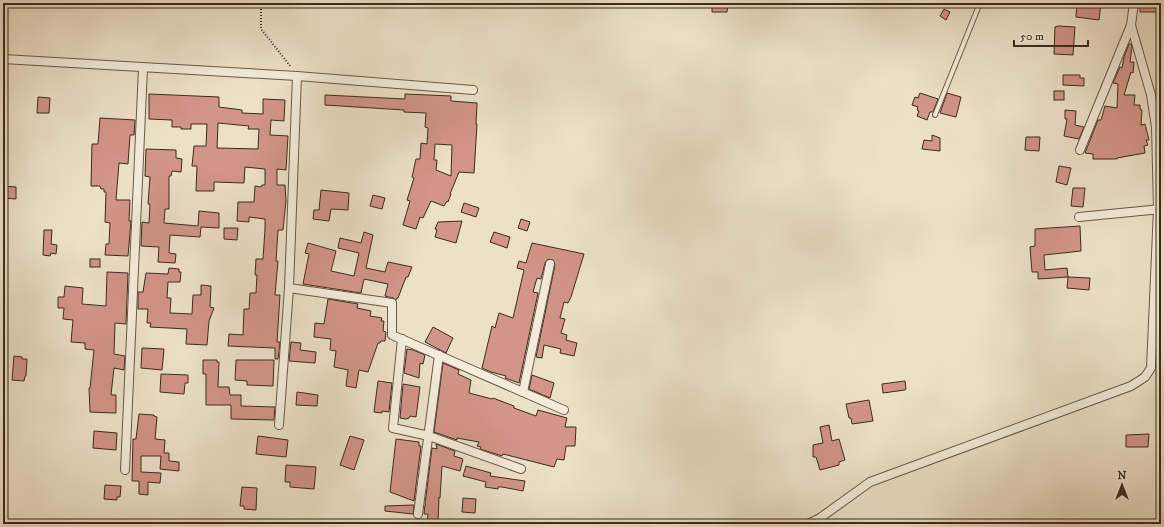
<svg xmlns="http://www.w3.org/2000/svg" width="1164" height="527" font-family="'IM FELL DW Pica',serif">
<rect width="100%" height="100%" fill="#ece1c7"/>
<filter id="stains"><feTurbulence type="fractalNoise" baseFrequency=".005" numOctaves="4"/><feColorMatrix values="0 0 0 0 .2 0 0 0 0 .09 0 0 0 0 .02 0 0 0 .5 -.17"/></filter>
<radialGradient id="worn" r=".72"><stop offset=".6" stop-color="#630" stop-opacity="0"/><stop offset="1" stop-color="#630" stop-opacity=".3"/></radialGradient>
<!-- building -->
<g fill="#d29588" stroke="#3c2a1f" fill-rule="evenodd">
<path d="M 712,3 L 728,3 L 727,12 L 712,12 Z"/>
<path d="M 1077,3 L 1101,3 L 1099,20 L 1076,17 Z"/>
<path d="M 1161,3 L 1161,12 L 1140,12 L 1140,4 Z"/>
<path d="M 944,9 L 950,12 L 946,20 L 940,16 Z"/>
<path d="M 1058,26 L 1075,27 L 1073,55 L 1054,54 L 1055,27 Z"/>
<path d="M 1129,44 L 1131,44 L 1132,47 L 1130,62 L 1134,62 L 1133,73 L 1131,72 L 1124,95 L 1135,95 L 1134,105 L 1140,105 L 1140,109 L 1142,110 L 1141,125 L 1145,124 L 1149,140 L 1146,140 L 1148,145 L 1144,146 L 1145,153 L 1117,158 L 1117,159 L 1093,159 L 1093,154 L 1085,153 L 1098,120 L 1101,120 L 1105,106 L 1117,108 L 1118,84 L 1113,83 L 1120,67 L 1122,68 L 1124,57 Z"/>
<path d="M 1063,75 L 1080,75 L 1080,78 L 1084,78 L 1084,86 L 1063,85 Z"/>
<rect x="1054" y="91" width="10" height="9"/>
<path d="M 920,93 L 938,99 L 933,112 L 930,112 L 927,120 L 917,116 L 919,111 L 917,110 L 918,107 L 912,105 L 915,97 L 918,98 Z"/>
<path d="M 947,93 L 961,97 L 956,117 L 940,113 Z"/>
<path d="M 149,94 L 219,97 L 219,107 L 242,110 L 242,113 L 263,114 L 263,99 L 285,100 L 284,121 L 271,120 L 270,135 L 288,136 L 286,170 L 277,169 L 277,185 L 285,185 L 286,201 L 283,230 L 278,230 L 276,261 L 278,261 L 275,295 L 280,295 L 277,342 L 280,342 L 278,359 L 275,359 L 275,348 L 228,346 L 229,334 L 243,335 L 244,309 L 249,309 L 250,293 L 256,293 L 257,275 L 255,275 L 256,259 L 263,259 L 265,229 L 265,219 L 249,217 L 249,222 L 237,221 L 238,202 L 254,202 L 255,186 L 261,187 L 262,185 L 265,185 L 265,169 L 245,167 L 244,183 L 214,182 L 214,191 L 196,191 L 197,166 L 192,166 L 194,146 L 206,146 L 207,124 L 191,124 L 191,129 L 181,129 L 181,127 L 172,127 L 172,120 L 149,119 ZM 218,123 L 249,126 L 248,129 L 259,129 L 258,149 L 217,148 Z"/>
<path d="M 405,94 L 451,96 L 451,101 L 477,103 L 476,124 L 477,124 L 474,173 L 459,172 L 450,194 L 451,194 L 448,202 L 447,201 L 444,206 L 431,201 L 423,218 L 420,217 L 416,229 L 403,225 L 410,201 L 407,200 L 414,178 L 412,177 L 416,159 L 420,159 L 421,143 L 427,144 L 428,128 L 425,127 L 426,113 L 404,112 L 404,110 L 325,105 L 325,95 L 405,99 ZM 435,144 L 452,145 L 451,176 L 436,170 L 437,160 L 434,160 Z"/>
<path d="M 38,97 L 50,98 L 49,113 L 37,113 Z"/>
<path d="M 1065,110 L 1076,111 L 1075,125 L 1084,127 L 1079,139 L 1064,136 L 1067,119 L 1065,119 Z"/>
<path d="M 100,118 L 135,120 L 134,135 L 130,135 L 128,164 L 119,163 L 116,200 L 130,200 L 129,221 L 131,221 L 128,256 L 105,255 L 106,244 L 109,244 L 110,223 L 105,222 L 106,192 L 104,192 L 104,189 L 101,189 L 100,186 L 91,186 L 92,144 L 98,144 Z"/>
<path d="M 932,135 L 940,138 L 940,151 L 922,149 L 924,140 L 932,141 Z"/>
<path d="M 1026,137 L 1040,137 L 1039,151 L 1025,150 Z"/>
<path d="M 146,149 L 176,150 L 176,158 L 182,159 L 181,172 L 172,171 L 171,176 L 169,176 L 169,209 L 165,209 L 164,223 L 198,226 L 199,211 L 219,213 L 219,228 L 201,227 L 200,237 L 170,235 L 169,253 L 176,254 L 175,263 L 158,262 L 159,247 L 141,246 L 142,222 L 149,223 L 150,204 L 148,204 L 150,177 L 145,176 Z"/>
<path d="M 1059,166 L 1071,168 L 1067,185 L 1056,182 Z"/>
<path d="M 3,186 L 16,187 L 16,199 L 3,198 Z"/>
<path d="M 1073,188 L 1085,188 L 1083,207 L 1071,206 Z"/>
<path d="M 321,190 L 349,193 L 348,210 L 331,209 L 329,221 L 313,219 L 314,210 L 319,210 Z"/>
<path d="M 373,195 L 385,198 L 382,209 L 370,206 Z"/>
<path d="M 464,203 L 479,208 L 476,217 L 461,212 Z"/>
<path d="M 521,219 L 530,222 L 527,231 L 518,228 Z"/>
<path d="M 462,221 L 456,243 L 435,237 L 437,230 L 435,229 L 438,222 Z"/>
<path d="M 1080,226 L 1081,251 L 1044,255 L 1045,270 L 1067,268 L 1068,277 L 1090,278 L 1089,290 L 1067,288 L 1068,277 L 1038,279 L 1038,272 L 1032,272 L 1030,247 L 1035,246 L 1035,229 Z"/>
<path d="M 224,228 L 238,228 L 237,240 L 224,239 Z"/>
<path d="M 44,230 L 52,230 L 51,244 L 57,245 L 56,254 L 51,253 L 50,256 L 43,255 Z"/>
<path d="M 364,232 L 373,235 L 366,268 L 385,272 L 388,262 L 412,267 L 408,277 L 406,277 L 398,298 L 397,298 L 396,300 L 393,298 L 385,296 L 388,284 L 364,279 L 361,293 L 303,284 L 309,254 L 305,253 L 308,243 L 336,251 L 331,271 L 354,276 L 359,253 L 338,248 L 340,238 L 361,243 Z"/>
<path d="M 494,232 L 510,237 L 507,248 L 490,242 Z"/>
<path d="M 532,243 L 584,254 L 571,297 L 568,303 L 564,302 L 560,318 L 565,319 L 561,333 L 567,335 L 566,340 L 577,343 L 574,356 L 560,353 L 561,349 L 544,345 L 542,358 L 536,357 L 555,265 L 553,260 L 548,259 L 545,263 L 541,279 L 537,278 L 533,292 L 538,293 L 519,383 L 505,378 L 506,376 L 491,372 L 482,368 L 492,326 L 495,328 L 499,313 L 513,318 L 524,270 L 517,268 L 519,261 L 526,263 Z"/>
<rect x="90" y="259" width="10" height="8"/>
<path d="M 169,268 L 179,269 L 179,272 L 181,272 L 180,282 L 168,282 L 167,298 L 171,298 L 170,313 L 192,314 L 193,295 L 201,295 L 201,285 L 211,286 L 210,307 L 214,308 L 209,321 L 207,345 L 186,344 L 187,329 L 150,327 L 151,323 L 147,323 L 148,309 L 138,309 L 138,292 L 143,292 L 146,273 L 168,274 Z"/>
<path d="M 107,272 L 128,273 L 126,324 L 115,323 L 114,354 L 125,356 L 124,370 L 114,368 L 111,395 L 116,395 L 116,413 L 90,412 L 89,388 L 90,388 L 94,350 L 85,349 L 85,343 L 71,342 L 73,320 L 63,319 L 64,308 L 58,308 L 58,297 L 64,297 L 65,286 L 83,288 L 82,304 L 106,306 Z"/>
<path d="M 328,299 L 358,304 L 357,308 L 371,311 L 370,316 L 382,318 L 381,321 L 384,321 L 383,331 L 386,332 L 385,341 L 381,341 L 380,343 L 378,343 L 368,372 L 359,370 L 356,388 L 346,386 L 348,370 L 334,367 L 336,351 L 330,350 L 331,339 L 314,337 L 315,323 L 324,324 Z"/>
<path d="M 433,327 L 453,338 L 446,353 L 425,342 Z"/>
<path d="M 291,342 L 301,343 L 300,350 L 316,352 L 315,363 L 289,361 Z"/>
<path d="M 142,348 L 164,349 L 162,370 L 141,368 Z"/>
<path d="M 407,349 L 413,350 L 425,355 L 423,364 L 420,363 L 419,378 L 404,373 Z"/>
<path d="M 14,356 L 22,357 L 22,359 L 27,359 L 26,376 L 25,376 L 24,381 L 12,380 Z"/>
<path d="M 203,360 L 217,360 L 217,362 L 219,362 L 218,387 L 229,387 L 230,395 L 241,395 L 241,406 L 275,407 L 274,420 L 231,419 L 231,405 L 206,405 L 206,374 L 203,374 Z"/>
<path d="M 236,360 L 274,360 L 273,386 L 247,385 L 247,381 L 235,380 Z"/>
<path d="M 443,363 L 459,370 L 458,374 L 471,380 L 469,393 L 492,399 L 493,398 L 514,406 L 514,408 L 536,416 L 538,410 L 567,418 L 565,427 L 576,427 L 575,446 L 566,446 L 564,460 L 557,459 L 554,467 L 503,454 L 502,456 L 480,449 L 481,447 L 477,446 L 479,442 L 457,438 L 457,440 L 434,432 Z"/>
<path d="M 161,374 L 188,375 L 188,383 L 185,383 L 184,394 L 160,392 Z"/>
<path d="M 532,375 L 554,383 L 550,398 L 529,389 Z"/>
<path d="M 378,381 L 392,383 L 389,412 L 382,411 L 382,413 L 374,412 Z"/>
<path d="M 905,381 L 906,389 L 905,390 L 883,393 L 882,384 Z"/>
<path d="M 403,384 L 420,387 L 416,417 L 410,416 L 409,418 L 406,419 L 400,418 Z"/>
<path d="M 297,392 L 318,395 L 317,406 L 296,405 Z"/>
<path d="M 869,400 L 873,421 L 852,424 L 851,418 L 849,418 L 846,404 Z"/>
<path d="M 139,414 L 154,415 L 154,416 L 157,417 L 155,439 L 165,440 L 164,453 L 169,453 L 169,461 L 179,462 L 179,471 L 160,469 L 161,456 L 141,456 L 141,472 L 161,473 L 160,483 L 148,482 L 148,495 L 139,494 L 139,481 L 132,481 L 133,439 L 136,439 Z"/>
<path d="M 829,425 L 832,441 L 839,439 L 845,460 L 839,462 L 839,465 L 820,470 L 816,457 L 813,457 L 813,445 L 823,443 L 820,427 Z"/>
<path d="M 94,431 L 117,433 L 116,450 L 93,448 Z"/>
<path d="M 1149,434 L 1148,447 L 1126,447 L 1126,435 Z"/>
<path d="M 258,436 L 288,440 L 286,457 L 256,454 Z"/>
<path d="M 350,436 L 364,440 L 354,470 L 340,465 Z"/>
<path d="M 396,439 L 419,442 L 419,446 L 421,446 L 414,501 L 390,492 Z"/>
<path d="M 436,444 L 455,451 L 454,456 L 463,459 L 460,471 L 442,466 L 440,498 L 439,497 L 438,524 L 427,524 L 428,514 L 424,514 L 425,505 L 426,505 L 425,504 L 432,448 L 437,449 Z"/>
<path d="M 286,465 L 316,467 L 314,489 L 290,487 L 290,482 L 285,482 Z"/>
<path d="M 466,466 L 491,473 L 490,476 L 525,481 L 523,491 L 502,487 L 498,487 L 498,489 L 485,487 L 486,482 L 463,476 Z"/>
<path d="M 105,485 L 121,486 L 120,497 L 117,497 L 117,500 L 104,499 Z"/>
<path d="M 242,487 L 257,488 L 256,510 L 244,509 L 244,506 L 240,506 Z"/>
<path d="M 463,498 L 476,499 L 475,513 L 462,512 Z"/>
<path d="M 414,505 L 413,514 L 385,511 L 385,506 Z"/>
</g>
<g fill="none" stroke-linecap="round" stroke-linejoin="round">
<!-- lane casing -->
<g stroke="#685849" stroke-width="6">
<path id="lane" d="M 935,115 L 980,3"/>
</g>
<!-- street casing -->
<g stroke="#685849" stroke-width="10">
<g id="street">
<path d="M 3,59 L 297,76 L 473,90"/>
<path d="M 1080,150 L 1131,25 L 1134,3"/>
<path d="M 1079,217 L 1161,209"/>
<path d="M 289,288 L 392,303 L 392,335 L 564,410"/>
<path d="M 402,339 L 393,428 L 429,436 L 521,469"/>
<path d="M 523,392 L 550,264"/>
<path d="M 279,425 L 289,288 L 297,76"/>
<path d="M 125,470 L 143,68"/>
<path d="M 418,514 L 439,355"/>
<path d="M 808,524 L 820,518 L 870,482 L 1131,386 L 1145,377 L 1151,368 L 1158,209 L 1156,127 L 1151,95 L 1131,25"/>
</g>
</g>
<!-- path -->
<path stroke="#3c2a1f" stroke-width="2" stroke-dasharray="1 2" stroke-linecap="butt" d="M 261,3 L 261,29 L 291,67"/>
<!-- lane -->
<use href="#lane" stroke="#f3ecdb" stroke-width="4"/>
<!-- street -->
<use href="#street" stroke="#f3ecdb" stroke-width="8"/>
</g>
<!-- margin -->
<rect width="1164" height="527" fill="none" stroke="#ece1c7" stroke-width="16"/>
<rect x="4" y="4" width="1156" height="519" fill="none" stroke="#3c2a1f" stroke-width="2"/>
<rect x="8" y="8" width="1148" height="511" fill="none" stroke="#3c2a1f"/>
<!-- north arrow -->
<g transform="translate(1122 485)" stroke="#f3ecdb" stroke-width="3" paint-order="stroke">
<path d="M0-3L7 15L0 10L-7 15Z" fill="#3c2a1f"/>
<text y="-6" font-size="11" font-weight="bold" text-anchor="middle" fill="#3c2a1f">N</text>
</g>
<!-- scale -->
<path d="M1014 40v6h74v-6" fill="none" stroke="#3c2a1f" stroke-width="2"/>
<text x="1020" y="40" font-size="12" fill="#3c2a1f" stroke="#f3ecdb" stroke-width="3" paint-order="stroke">50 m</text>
<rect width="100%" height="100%" filter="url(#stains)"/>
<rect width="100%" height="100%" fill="url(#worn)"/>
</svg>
